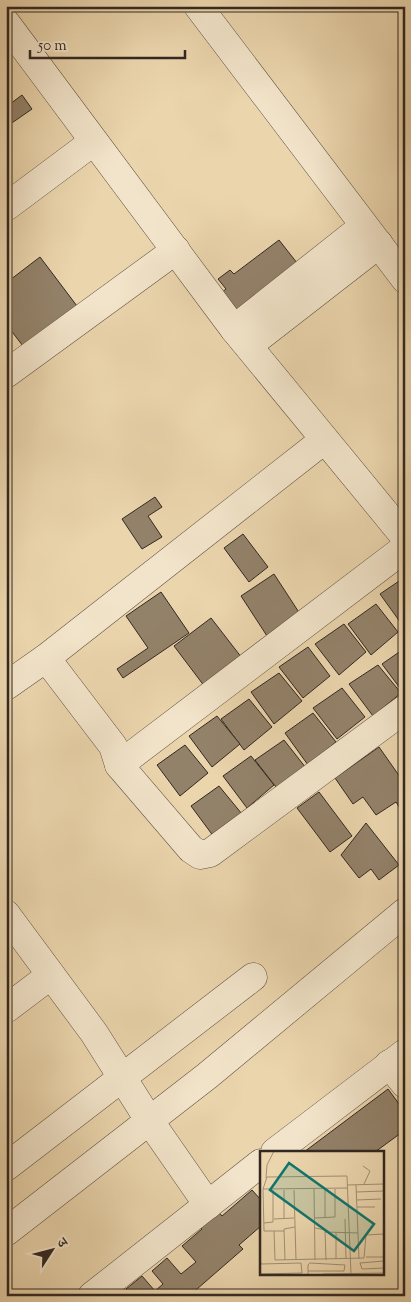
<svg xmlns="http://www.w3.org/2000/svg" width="411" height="1302" font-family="'Sorts Mill Goudy','Noto Serif Devanagari',serif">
<rect width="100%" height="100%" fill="#ebd5ad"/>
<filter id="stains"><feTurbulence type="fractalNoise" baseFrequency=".004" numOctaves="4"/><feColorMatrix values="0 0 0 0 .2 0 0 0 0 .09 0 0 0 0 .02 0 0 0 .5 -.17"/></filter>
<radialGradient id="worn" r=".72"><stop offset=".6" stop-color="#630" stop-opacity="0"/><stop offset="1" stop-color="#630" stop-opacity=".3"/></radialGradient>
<!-- building -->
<g fill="#93826a" stroke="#332821">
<path d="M 22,95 L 32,109 L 6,127 L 6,107 Z"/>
<path d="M 279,240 L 301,268 L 237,316 L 220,294 L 226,289 L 218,279 L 230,270 L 234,274 Z"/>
<path d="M 40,257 L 77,306 L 23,346 L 6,324 L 6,283 Z"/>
<path d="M 155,497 L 162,507 L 148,516 L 162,537 L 142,549 L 122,519 Z"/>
<path d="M 243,534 L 268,567 L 249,582 L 224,548 Z"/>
<path d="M 274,574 L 302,617 L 269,639 L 241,596 Z"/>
<path d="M 405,577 L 405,624 L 403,626 L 380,594 Z"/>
<path d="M 161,592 L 189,633 L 123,678 L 117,669 L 148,648 L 126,616 Z"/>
<path d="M 376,604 L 398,632 L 371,655 L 348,624 Z"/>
<path d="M 211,618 L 242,658 L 205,687 L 174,646 Z"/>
<path d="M 344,624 L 366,652 L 339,675 L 315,644 Z"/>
<path d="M 308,647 L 330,676 L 303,698 L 279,667 Z"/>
<path d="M 405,648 L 405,695 L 382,664 Z"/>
<path d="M 378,665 L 401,693 L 373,716 L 349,684 Z"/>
<path d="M 279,673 L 302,701 L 274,724 L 251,692 Z"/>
<path d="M 342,688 L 365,717 L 337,739 L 313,708 Z"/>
<path d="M 249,699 L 272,727 L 244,750 L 221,719 Z"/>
<path d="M 313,713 L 336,742 L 308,765 L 285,733 Z"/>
<path d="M 217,716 L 240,744 L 212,767 L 189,736 Z"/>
<path d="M 284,740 L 306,768 L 279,791 L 255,760 Z"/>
<path d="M 185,745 L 208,773 L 180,796 L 157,765 Z"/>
<path d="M 379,747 L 405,784 L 405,816 L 396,802 L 376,815 L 363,797 L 353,804 L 335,778 Z"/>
<path d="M 251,756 L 274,785 L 247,808 L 223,776 Z"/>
<path d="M 219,786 L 242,814 L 214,837 L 191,806 Z"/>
<path d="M 319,792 L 352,836 L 330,852 L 297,808 Z"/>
<path d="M 366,823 L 399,865 L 379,880 L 371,869 L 359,878 L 341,855 Z"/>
<path d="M 388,1089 L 405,1112 L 405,1130 L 375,1152 L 304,1152 Z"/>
<path d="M 252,1190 L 261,1200 L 261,1226 L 239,1245 L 243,1249 L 189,1296 L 132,1296 L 126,1289 L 142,1276 L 155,1291 L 163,1284 L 152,1271 L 167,1258 L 181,1274 L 196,1262 L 182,1246 L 202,1229 L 198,1225 L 216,1209 L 222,1216 Z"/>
</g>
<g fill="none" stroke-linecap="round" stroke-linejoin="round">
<!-- minor casing -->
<g stroke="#615344" stroke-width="29">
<g id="minor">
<path d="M 198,6 L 405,279"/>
<path d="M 6,23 L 234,329 L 405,537"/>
<path d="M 6,207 L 93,142"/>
<path d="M 234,329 L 364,226"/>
<path d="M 249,345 L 379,244"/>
<path d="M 6,374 L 176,250"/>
<path d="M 46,658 L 113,746 L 119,765 L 191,849 L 200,855 L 210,853 L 405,709"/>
<path d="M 6,686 L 46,658 L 324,440"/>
<path d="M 119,765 L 405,548"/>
<path d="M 6,914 L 94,1033 L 149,1120 L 208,1205"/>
<path d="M 6,1009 L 51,975"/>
<path d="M 389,1064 L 405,1084"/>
<path d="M 275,1152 L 405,1053"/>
<path d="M 6,1167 L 253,977"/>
<path d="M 6,1232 L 207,1076 L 405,912"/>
<path d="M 92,1296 L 261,1163"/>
</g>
</g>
<!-- minor -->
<use href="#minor" stroke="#f2e4ca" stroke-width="28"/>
</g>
<!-- overview -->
<g transform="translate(260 1151)">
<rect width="124" height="124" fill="#ebd5ad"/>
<path fill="none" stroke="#a19075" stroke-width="1" d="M 103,15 L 110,20 L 104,33M 6,27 L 7,14 L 14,0M 87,34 L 124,33M 96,34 L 99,108M 87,37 L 3,38 L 7,26 L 87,25 L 91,123M 3,38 L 4,80 L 24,80M 54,38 L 55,109M 65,38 L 65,67M 24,39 L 24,68M 34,39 L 36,109M 96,41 L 124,40M 97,49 L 121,48M 97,56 L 115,56M 55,67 L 75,66 L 75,38M 14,68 L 34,67M 85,68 L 86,108M 4,72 L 13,71 L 13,39M 55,77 L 65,79 L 66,109M 14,80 L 15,109 L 104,107 L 106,84 L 124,83M 65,81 L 98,82M 76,82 L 76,108M 106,106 L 124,106M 0,108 L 1,113 L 41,112 L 42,122 L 0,123M 25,109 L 24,78 L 35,76M 124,110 L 100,112 L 102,118 L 124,117M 48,120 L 84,120 L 85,114 L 50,112 L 48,114 L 48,123M 63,123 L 124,122"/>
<path fill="#0f766e" fill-opacity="0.15" stroke="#0f766e" stroke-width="2.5" d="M 29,12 L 114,73 L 94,100 L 10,39 Z"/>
<rect width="124" height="124" fill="none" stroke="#332821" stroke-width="2.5"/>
</g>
<!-- margin -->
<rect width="411" height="1302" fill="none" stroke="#ebd5ad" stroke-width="25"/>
<rect x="8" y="8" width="396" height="1287" fill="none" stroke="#332821" stroke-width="2.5"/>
<rect x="12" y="12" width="386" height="1277" fill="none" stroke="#332821"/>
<!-- north arrow -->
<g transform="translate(52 1250) rotate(54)" stroke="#f2e4ca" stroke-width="4" paint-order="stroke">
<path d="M0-4L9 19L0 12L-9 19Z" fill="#332821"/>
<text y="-8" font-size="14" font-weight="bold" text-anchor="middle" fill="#332821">उ</text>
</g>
<!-- scale -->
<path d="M30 50v8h155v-8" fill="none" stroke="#332821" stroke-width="2.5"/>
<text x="38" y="50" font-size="15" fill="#332821" stroke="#f2e4ca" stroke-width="4" paint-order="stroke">50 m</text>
<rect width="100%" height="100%" filter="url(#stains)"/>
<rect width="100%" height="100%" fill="url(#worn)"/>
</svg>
